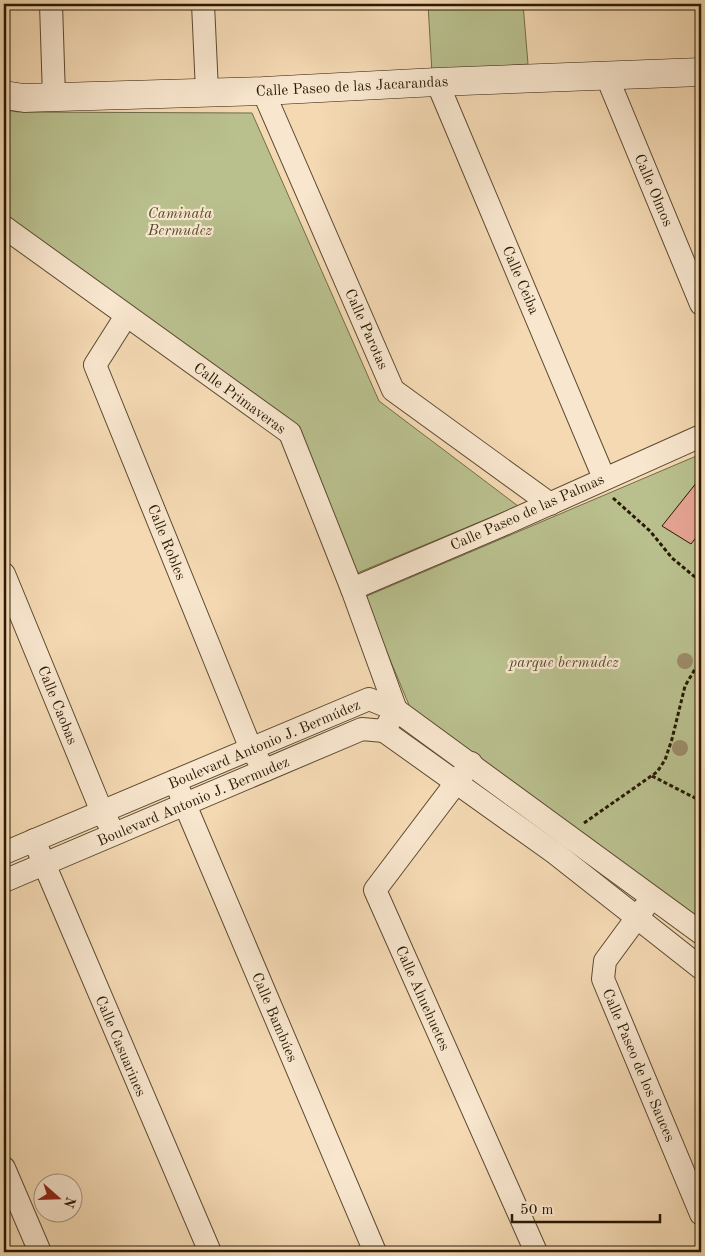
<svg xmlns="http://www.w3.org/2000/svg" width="705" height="1256" font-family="'Old Standard TT',serif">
<rect width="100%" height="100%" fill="#f4d9b3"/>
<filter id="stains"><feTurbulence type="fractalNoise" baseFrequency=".004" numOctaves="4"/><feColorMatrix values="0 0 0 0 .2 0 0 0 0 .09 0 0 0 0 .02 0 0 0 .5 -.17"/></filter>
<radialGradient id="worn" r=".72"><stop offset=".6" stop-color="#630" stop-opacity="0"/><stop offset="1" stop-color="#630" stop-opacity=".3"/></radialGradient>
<!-- green -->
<g fill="#b9c08e" stroke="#716d49">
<path d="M 428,4 L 523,4 L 528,64 L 432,73 Z"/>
<path d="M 4,110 L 19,112 L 252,113 L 379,401 L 518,506 L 355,574 L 298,445 L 4,229 Z"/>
<path d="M 701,454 L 701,936 L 417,724 L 368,607 L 367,596 Z"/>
</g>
<!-- building -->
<path fill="#e6a493" stroke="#291a04" d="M 701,477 L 701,531 L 691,544 L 662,526 Z"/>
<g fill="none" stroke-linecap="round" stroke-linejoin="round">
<!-- street casing -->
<g stroke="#5c4a30" stroke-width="24">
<g id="street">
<path d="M 51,4 L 54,97"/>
<path d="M 203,4 L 207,91"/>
<path d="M 607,77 L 701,304"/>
<path d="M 437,82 L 604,478"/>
<path d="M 263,91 L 393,390 L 550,504"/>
<path d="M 4,227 L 290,433 L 352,589 L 396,710 L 384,731"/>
<path d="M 126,316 L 95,365 L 251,749 L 265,770"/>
<path d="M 4,574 L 102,812 L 109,824"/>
<path d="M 352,589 L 500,526 L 701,436"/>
<path d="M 384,731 L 555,853 L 701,968"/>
<path d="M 471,763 L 375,890 L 536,1252"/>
<path d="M 175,781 L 375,1252"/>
<path d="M 34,840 L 210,1252"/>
<path d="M 4,853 L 369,699 L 396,710 L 701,933"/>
<path d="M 4,881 L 362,729 L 384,731"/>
<path d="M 644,908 L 605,961 L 603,979 L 701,1214"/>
<path d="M 4,1168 L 40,1252"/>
</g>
</g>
<!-- secondary casing -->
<g stroke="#291a04" stroke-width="29">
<path id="secondary" d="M 4,95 L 24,98 L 263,91 L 437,82 L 701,72"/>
</g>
<!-- path -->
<g stroke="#291a04" stroke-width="3" stroke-dasharray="4 2.5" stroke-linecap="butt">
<path d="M 613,498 L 650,531 L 672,558 L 701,582"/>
<path d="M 652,776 L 701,801"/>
<path d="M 584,823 L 657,772 L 665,760 L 672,739 L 685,686 L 701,659"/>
</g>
<!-- street -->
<use href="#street" stroke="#f8e6ce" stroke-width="22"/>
<!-- secondary -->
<use href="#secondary" stroke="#f8e6ce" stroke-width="28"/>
</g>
<!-- trees -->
<g fill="#9c8b69">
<circle cx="685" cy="661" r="8"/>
<circle cx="680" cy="748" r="8"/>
</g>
<g text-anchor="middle" stroke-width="4.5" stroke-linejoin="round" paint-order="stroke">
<!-- street labels -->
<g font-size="15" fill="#291a04" stroke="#f8e6ce">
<text transform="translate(352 86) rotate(-3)" y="5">Calle Paseo de las Jacarandas</text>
<text transform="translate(654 190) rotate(67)" y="5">Calle Olmos</text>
<text transform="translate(521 280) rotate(67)" y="5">Calle Ceiba</text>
<text transform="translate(367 329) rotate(66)" y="5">Calle Parotas</text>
<text transform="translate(240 398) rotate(36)" y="5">Calle Primaveras</text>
<text transform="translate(527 512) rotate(-24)" y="5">Calle Paseo de las Palmas</text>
<text transform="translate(167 542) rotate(68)" y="5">Calle Robles</text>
<text transform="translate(58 705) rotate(68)" y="5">Calle Caobas</text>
<text transform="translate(264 744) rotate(-23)" y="5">Boulevard Antonio J. Bermúdez</text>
<text transform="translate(193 801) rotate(-23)" y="5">Boulevard Antonio J. Bermudez</text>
<text transform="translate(423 998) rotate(66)" y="5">Calle Ahuehuetes</text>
<text transform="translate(275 1017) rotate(67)" y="5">Calle Bambúes</text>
<text transform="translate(121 1046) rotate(67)" y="5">Calle Casuarines</text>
<text transform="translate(639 1065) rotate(67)" y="5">Calle Paseo de los Sauces</text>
</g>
<!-- park labels -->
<g font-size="15" font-style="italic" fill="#544c2d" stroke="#f8e6ce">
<text x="180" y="218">Caminata<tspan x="180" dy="17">Bermudez</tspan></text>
<text x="564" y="667">parque bermudez</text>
</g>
</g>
<!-- margin -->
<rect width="705" height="1256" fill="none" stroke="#f4d9b3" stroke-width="20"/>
<rect x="5" y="5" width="695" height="1246" fill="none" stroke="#291a04" stroke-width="2.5"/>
<rect x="10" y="10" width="685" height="1236" fill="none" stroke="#291a04"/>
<!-- north arrow -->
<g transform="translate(58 1198) rotate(110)"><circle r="24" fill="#f8e6ce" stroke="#a5947d"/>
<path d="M0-4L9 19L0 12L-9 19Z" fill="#8f2418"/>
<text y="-8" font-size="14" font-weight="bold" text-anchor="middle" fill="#291a04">N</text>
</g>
<!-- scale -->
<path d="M512 1214v8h148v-8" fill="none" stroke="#291a04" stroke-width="2.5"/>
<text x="520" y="1214" font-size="15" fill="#291a04" stroke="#f8e6ce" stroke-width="4" paint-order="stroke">50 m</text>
<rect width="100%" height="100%" filter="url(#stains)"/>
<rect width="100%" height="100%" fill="url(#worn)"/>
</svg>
